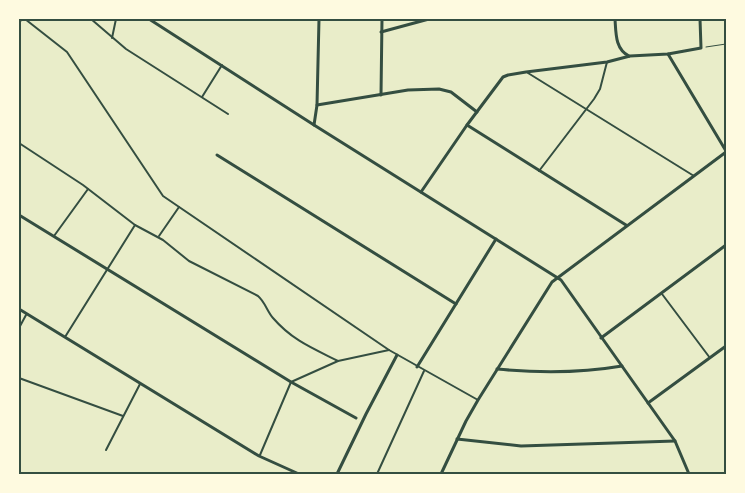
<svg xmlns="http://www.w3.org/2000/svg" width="745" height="493" font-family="'PT Sans',sans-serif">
<rect width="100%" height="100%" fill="#e9edc9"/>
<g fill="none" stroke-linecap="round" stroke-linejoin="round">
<!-- path -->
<path stroke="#344e41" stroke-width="1" d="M 706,47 L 726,44"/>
<!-- service -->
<g stroke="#344e41" stroke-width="2">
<path d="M 25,19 L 67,52 L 163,196 L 389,350 L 478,400"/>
<path d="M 91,19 L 126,49 L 228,114"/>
<path d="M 19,23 L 22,19"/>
<path d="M 112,38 L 116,19"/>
<path d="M 528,73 L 694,176"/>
<path d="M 202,97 L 222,65"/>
<path d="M 19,143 L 83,185 L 135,225 L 163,240 L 189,261 L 258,296 C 265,302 267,311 273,318 C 292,340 312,348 338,361"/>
<path d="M 539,171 L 594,99 L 600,89 L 607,62"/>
<path d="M 54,236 L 88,189"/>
<path d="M 159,236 L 179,207"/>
<path d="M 662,294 L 710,358"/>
<path d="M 19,328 L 26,315"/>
<path d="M 65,337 L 135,225"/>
<path d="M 19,378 L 123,416"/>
<path d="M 106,450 L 140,384"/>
<path d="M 260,455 L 291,382 L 338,361 L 389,350"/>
<path d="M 377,474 L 424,371"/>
</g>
<!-- minor -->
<g stroke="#344e41" stroke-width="3">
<path d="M 149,19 L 314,125 L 561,280 L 675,441 L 689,474"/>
<path d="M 615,19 C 616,33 615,49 629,56"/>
<path d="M 381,32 L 429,19"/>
<path d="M 668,54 L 726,151"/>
<path d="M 381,95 L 382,19"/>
<path d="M 317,105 L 408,90 L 439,89 L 451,92 L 477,112"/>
<path d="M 314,125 L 317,105 L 319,19"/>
<path d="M 467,125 L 626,225"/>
<path d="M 217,155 L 456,304"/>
<path d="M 421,192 L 467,125 L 503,77 L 508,75 L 526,72 L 607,62 L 630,56 L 668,54 L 701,48 L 700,19"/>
<path d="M 19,215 L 291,382 L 356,418"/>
<path d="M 19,309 L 259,456 L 299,474"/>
<path d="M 601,338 L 726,245"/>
<path d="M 417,367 L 496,239"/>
<path d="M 497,369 C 538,373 581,373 622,366"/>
<path d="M 648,403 L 726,346"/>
<path d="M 457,439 L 521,446 L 675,441"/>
<path d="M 337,474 L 366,414 L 397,355"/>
<path d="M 441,474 L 466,421 L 478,400 L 552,282 L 726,152"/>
</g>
</g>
<!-- border -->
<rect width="745" height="493" fill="none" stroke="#fefae0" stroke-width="40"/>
<rect x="20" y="20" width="705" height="453" fill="none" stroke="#344e41" stroke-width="2"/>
</svg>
